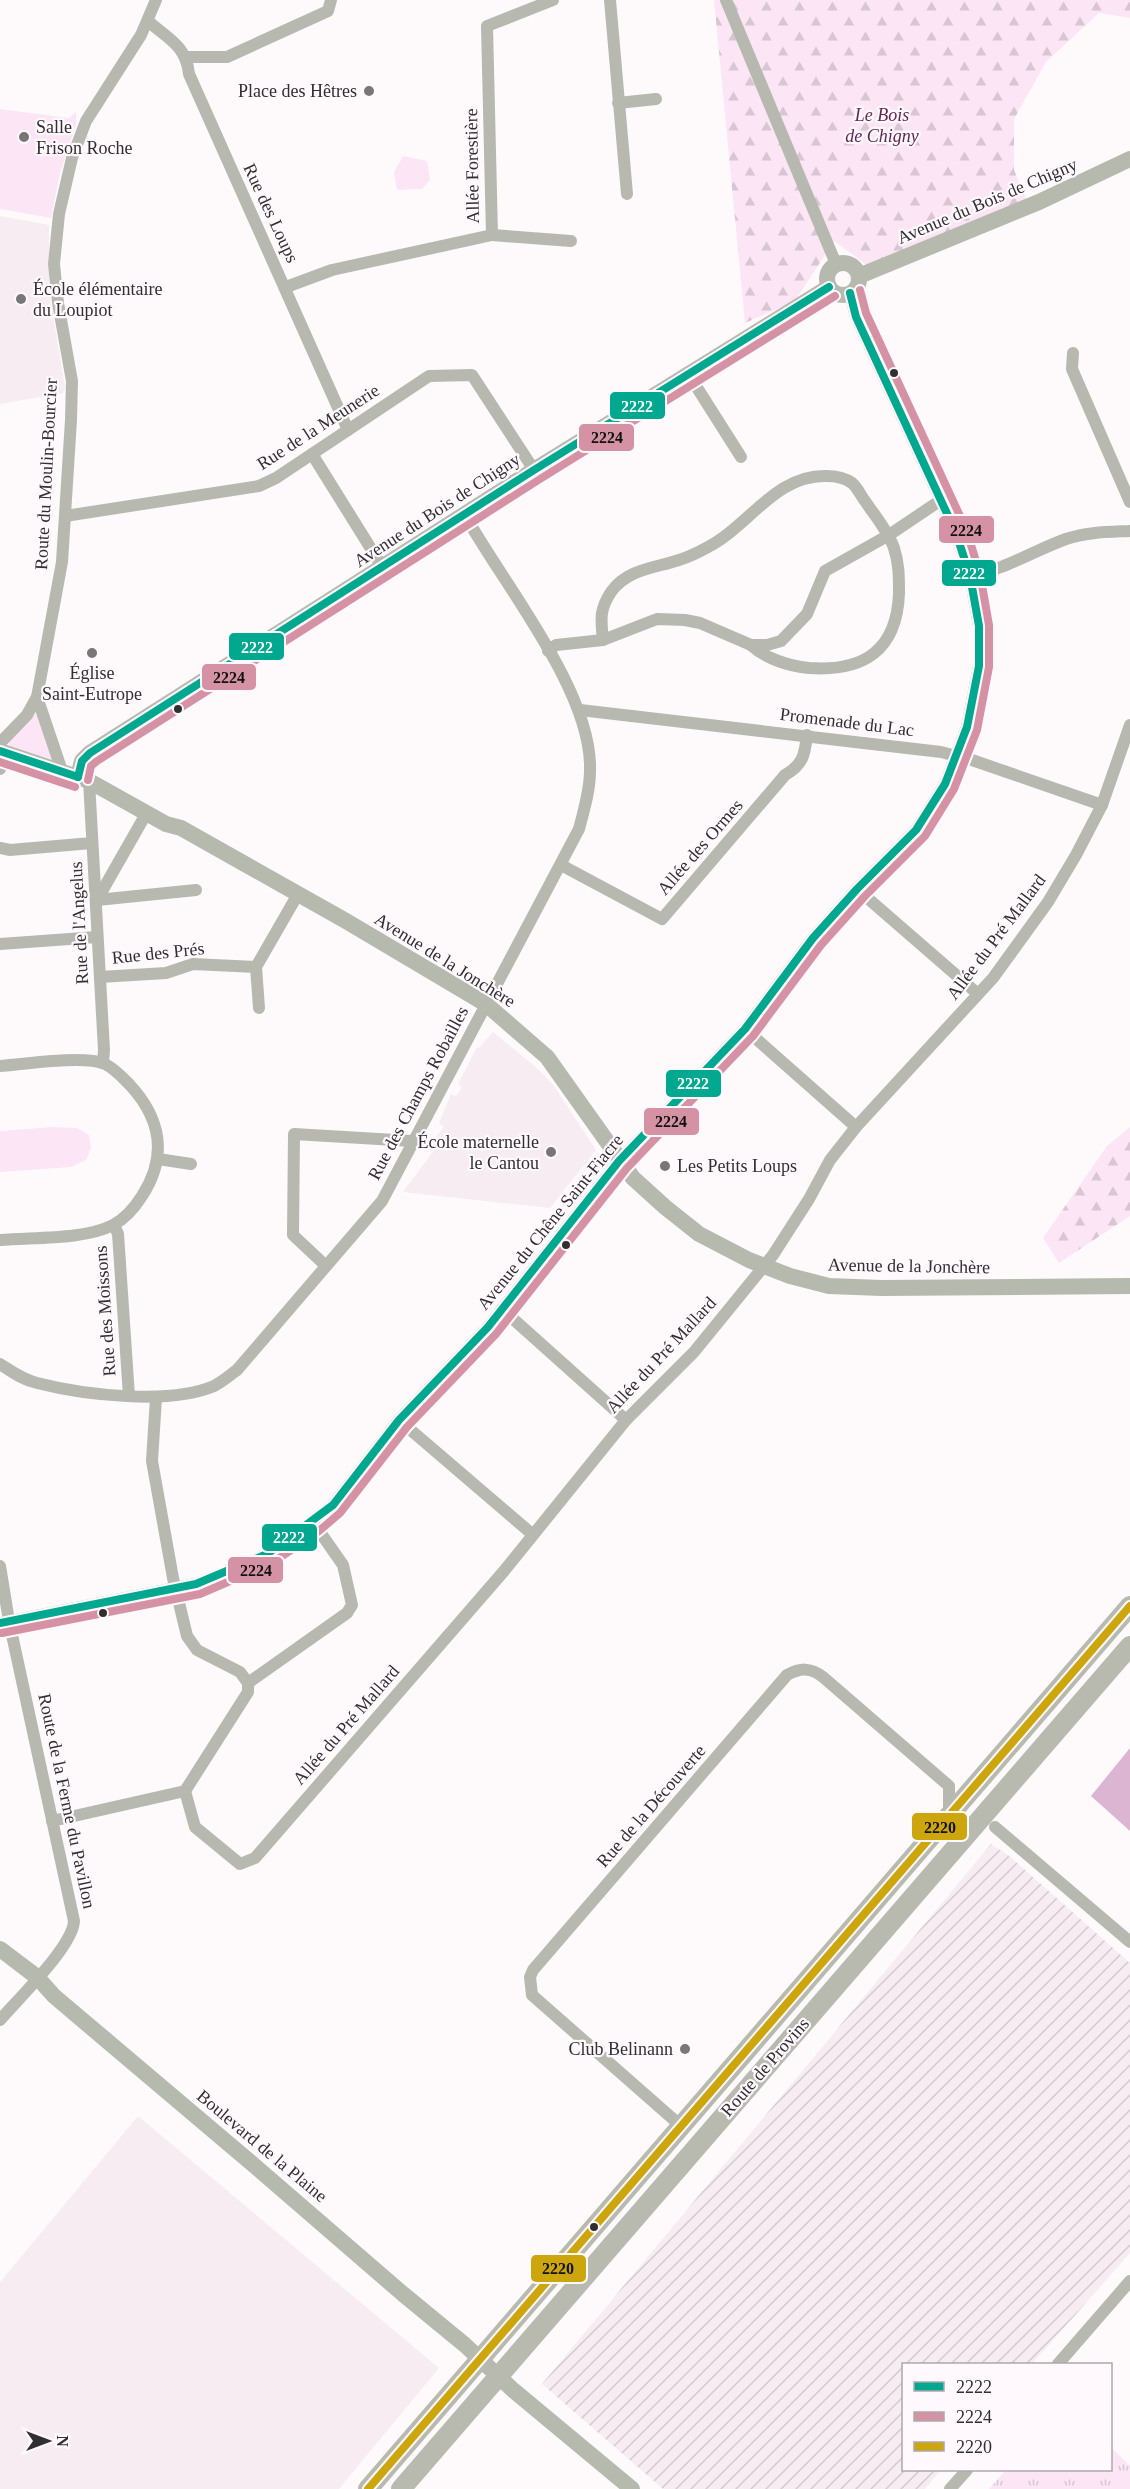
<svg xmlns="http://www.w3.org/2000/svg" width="1130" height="2489" font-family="'Times New Roman',serif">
<defs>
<pattern id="industrial-furrows" width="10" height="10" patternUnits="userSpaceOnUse" patternTransform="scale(1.5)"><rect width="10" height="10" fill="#f6ecf2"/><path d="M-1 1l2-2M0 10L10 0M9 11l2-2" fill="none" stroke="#d3cbd0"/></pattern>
<pattern id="grass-tufts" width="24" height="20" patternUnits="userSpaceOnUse" patternTransform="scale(1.5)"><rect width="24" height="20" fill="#fce6f5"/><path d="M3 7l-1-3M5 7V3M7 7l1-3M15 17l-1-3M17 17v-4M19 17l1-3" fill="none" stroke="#d8c6d2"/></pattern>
<pattern id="forest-firs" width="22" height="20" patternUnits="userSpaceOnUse" patternTransform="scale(1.5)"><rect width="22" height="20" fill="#fce6f5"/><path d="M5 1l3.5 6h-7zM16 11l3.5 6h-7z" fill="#d8c6d2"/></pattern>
</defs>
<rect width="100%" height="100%" fill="#fefafc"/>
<!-- built -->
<g fill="#f6ecf2">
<path d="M 0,216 L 49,225 L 49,291 L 65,387 L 63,393 L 0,404 Z"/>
<path d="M 493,1032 L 538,1069 L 554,1086 L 596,1150 L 550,1208 L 403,1192 L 436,1148 L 431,1143 L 444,1127 L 439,1123 L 451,1094 L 456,1096 L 462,1088 L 458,1084 L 477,1047 L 479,1048 Z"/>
<path d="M 138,2116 L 439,2368 L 339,2489 L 0,2489 L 0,2282 Z"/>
</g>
<!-- industrial -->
<path fill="url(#industrial-furrows)" d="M 991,1844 L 1008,1855 L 1130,1963 L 1130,2253 L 1032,2364 L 904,2364 L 904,2470 L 941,2470 L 925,2489 L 663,2489 L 542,2384 Z"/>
<!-- grass -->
<path fill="url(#grass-tufts)" d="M 1111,2447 L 1130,2466 L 1130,2489 L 989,2489 L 1006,2470 L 1110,2470 Z"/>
<!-- forest -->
<g fill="url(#forest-firs)">
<path d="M 714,0 L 1130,0 L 1130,18 L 1099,13 L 1046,62 L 1014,119 L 1014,170 L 1027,201 L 868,266 L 834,241 L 795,301 L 745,323 Z"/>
<path d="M 1130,1127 L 1130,1216 L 1059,1263 L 1043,1238 L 1107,1146 Z"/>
</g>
<!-- green -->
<g fill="#fce6f5">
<path d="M 0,109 L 69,118 L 76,112 L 76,125 L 60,173 L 51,218 L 0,209 Z"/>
<path d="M 403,156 L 427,161 L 430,180 L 422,189 L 397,190 L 394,172 Z"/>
<path d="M 35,714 L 39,715 L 56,762 L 9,747 L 9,741 Z"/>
<path d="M 53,1127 L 77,1128 L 89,1135 L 91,1148 L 86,1160 L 71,1167 L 0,1172 L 0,1131 Z"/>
</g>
<!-- water -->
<path fill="#dbb5d1" d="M 1130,1748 L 1130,1831 L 1091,1796 Z"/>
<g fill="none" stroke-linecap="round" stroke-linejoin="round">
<!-- minor -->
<g stroke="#b7b9b0" stroke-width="12">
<path d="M 610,0 L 627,194"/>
<path d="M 726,0 L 836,264"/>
<path d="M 148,21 C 168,39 186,45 189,74 C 241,193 296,311 348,430"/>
<path d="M 187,57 L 227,57 L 328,11 L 331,0"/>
<path d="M 618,103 L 656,99"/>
<path d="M 492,235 L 571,241"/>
<path d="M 286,287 L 332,270 L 492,235 L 487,26 L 553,0"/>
<path d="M 1073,353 L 1072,369 L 1130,502"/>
<path d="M 689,375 L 741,457"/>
<path d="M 312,454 L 383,568"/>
<path d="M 65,516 L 259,486 L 276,478 L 429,376 L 472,375 L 534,470"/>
<path d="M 970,576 C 1004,570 1033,551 1066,539 C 1086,532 1109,532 1130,531"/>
<path d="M 603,640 C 601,620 599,610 611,592 C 627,569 655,568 679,560 C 689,557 699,552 708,547 C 750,525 775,475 826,476 C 834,476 845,478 852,483 C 857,487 861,496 865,501 C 875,516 888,531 894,548 C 899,563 899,577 899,593 C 897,650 864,672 809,668 C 789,666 766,659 751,645"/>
<path d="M 548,651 L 556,645 L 603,640 L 657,619 L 685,620 L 700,623 L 751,645 L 767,645 L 781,641 L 807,614 L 825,571 L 889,535 L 941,500"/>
<path d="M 37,697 L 62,771"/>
<path d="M 580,710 L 941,752 L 972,760 L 1102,805"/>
<path d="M 0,743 L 27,715 L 37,697 L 62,562 L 71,420 L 72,381 L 58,303 L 54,264 L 59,214 L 72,158 L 86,121 L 141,35 L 156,0"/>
<path d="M 0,769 L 5,752"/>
<path d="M 89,781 L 104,1050 L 103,1063"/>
<path d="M 0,848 L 10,850 L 92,843"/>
<path d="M 561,865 L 662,919 L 785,775 C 803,765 805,754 807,735"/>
<path d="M 857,889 L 978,994"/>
<path d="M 97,900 L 146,814"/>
<path d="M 97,900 L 196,890"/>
<path d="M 0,944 L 97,937"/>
<path d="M 100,977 L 166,973 L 193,964 L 256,967"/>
<path d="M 259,1008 L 256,967 L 298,894"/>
<path d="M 745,1029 L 856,1127"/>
<path d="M 0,1066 C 25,1064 84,1055 105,1064 C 115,1069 122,1077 129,1084 C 161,1118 168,1156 142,1196 C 135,1207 125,1219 113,1225 C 84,1240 33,1237 0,1240"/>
<path d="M 158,1159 L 191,1164"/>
<path d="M 114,1225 L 118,1234 L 129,1396"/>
<path d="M 326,1266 L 293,1235 L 294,1134 L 412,1141"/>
<path d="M 502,1309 L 626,1420"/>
<path d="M 0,1364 C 11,1371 23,1380 37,1383 C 84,1395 170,1405 214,1386 C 222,1382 230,1375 237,1370 L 382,1201 L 579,829 C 584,810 590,790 590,771 C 593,692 503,584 465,515"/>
<path d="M 399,1420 L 532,1534"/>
<path d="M 0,1566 L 9,1621 L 74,1921 C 73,1946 19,1998 0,2020"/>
<path d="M 0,1623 L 196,1584 L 233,1570 L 267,1554 L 313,1522 L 333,1505 L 399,1420 L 488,1327 L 619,1161 L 745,1029 L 813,938 L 857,889 L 916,830 L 945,784 L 967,727 L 979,666 L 979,626 L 970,576 L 956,533 L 856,317 L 850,293"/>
<path d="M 248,1683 L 347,1613 L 352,1605 L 343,1565 L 313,1522"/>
<path d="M 185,1791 L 195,1827 L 240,1864 L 255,1858 L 504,1571 L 626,1420 L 694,1352 L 773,1255 L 809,1199 L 830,1160 L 856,1127 L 993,978 L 1048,902 L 1076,855 L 1102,805 L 1130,725"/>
<path d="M 52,1821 L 185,1791 L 248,1692 L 248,1683 L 240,1672 L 197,1650 L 187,1636 L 173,1578 L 152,1461 L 156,1398"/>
<path d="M 995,1827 L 1130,1942"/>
<path d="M 681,2126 L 532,1995 L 530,1977 L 533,1970 L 787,1675 C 800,1668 810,1667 823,1677 L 949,1786 L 949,1814"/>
<path d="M 1058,2364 L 1130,2281"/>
<path d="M 950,2489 L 967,2470"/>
</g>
<!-- secondary -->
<g stroke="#b6b9ae" stroke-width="16">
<circle cx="843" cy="279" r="16"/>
<path d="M 859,276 L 1039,202 L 1130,159"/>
<path d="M 0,751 L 89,781 L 166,824 L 181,828 L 346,921 L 486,1004 L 547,1057 L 633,1178 L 665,1207 L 699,1234 L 749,1260 L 790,1276 L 829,1286 L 881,1288 L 1130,1286"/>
<path d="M 78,777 L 82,761 L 90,753 L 534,470 L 829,287"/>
<path d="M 0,1949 L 37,1977 L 54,1996 L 256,2167 L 403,2294 L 465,2345 L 513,2390 L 632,2489"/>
</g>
<!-- primary -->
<g stroke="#b8bab0" stroke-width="20">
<path d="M 368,2489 L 1130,1606"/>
<path d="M 401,2489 L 1130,1646"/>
</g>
<!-- bus-1 casing -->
<g stroke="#fff9fd" stroke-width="12">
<g id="bus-1">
<path d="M 0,751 L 78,777"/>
<path d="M 78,777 L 82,761 L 90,753 L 534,470 L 829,287"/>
<path d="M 0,1623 L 196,1584 L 267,1554 L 333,1505 L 399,1420 L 488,1327 L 619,1161 L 745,1029 L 813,938 L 857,889 L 916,830 L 945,784 L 967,727 L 979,666 L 979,626 L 970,576 L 956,533 L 856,317 L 850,293"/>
</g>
</g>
<!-- bus-2 casing -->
<g stroke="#fff9fd" stroke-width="12">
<g id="bus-2">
<path d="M 0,762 L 75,787"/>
<path d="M 88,780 L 91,766 L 97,761 L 540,479 L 835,296"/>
<path d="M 2,1633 L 200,1594 L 272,1563 L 319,1531 L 340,1513 L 407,1427 L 496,1334 L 627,1168 L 753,1036 L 821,945 L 865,896 L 925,836 L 954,789 L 977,730 L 989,667 L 989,625 L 980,574 L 966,529 L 866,313 L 860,290"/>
</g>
</g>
<!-- bus-3 casing -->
<g stroke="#fff9fd" stroke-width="12">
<path id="bus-3" d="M 368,2489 L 1130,1606"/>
</g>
<!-- bus-1 -->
<use href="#bus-1" stroke="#00a88f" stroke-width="8"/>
<!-- bus-2 -->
<use href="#bus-2" stroke="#d692a5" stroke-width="8"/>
<!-- bus-3 -->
<use href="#bus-3" stroke="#cca60c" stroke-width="8"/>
</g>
<!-- markers -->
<g fill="#797678" stroke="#fff9fd" stroke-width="2">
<circle cx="369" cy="91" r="6"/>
<circle cx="24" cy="137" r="6"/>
<circle cx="21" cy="299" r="6"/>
<circle cx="92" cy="653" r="6"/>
<circle cx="551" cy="1152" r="6"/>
<circle cx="665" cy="1166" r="6"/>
<circle cx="685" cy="2049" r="6"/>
</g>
<g fill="#322f31" stroke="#fff9fd" stroke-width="2">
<circle cx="894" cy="373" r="5"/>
<circle cx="178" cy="709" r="5"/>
<circle cx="566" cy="1245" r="5"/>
<circle cx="103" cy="1613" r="5"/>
<circle cx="594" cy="2227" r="5"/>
</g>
<g text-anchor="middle" stroke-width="4.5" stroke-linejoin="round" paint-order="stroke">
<!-- poi labels -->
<g font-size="18" fill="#322f31" stroke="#fff9fd" text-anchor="end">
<text x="357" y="97">Place des Hêtres</text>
<text x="36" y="133" text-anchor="start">Salle<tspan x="36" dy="21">Frison Roche</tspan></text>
<text x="33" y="295" text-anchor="start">École élémentaire<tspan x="33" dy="21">du Loupiot</tspan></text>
<text x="92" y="679" text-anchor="middle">Église<tspan x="92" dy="21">Saint-Eutrope</tspan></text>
<text x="539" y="1148">École maternelle<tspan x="539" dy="21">le Cantou</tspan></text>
<text x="677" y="1172" text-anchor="start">Les Petits Loups</text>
<text x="673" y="2055">Club Belinann</text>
</g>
<!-- park labels -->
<g font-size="18" font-style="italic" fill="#632556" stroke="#fff9fd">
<text x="882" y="121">Le Bois<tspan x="882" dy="21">de Chigny</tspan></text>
</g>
<!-- street labels -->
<g font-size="18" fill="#322f31" stroke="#fff9fd">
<text transform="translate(472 166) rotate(-91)" y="6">Allée Forestière</text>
<text transform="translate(987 201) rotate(-23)" y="6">Avenue du Bois de Chigny</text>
<text transform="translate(271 213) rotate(65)" y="6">Rue des Loups</text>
<text transform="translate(318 427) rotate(-33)" y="6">Rue de la Meunerie</text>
<text transform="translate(46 474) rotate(-87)" y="6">Route du Moulin-Bourcier</text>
<text transform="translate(437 510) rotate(-33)" y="6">Avenue du Bois de Chigny</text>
<text transform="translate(847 722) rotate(7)" y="6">Promenade du Lac</text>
<text transform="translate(700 847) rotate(-49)" y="6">Allée des Ormes</text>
<text transform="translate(79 923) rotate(-93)" y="6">Rue de l'Angelus</text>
<text transform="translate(996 937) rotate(-53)" y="6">Allée du Pré Mallard</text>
<text transform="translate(158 953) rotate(-6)" y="6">Rue des Prés</text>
<text transform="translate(445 960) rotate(32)" y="6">Avenue de la Jonchère</text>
<text transform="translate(418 1093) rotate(-62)" y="6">Rue des Champs Robailles</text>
<text transform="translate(550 1222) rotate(-51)" y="6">Avenue du Chêne Saint-Fiacre</text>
<text transform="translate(909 1266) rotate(1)" y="6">Avenue de la Jonchère</text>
<text transform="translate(105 1311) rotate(-94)" y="6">Rue des Moissons</text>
<text transform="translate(661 1355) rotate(-47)" y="6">Allée du Pré Mallard</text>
<text transform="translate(346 1725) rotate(-49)" y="6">Allée du Pré Mallard</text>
<text transform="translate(67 1801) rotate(78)" y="6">Route de la Ferme du Pavillon</text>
<text transform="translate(651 1806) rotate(-49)" y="6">Rue de la Découverte</text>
<text transform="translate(765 2067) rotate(-49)" y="6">Route de Provins</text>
<text transform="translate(262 2146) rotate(40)" y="6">Boulevard de la Plaine</text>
</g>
</g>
<g stroke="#fff9fd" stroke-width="2">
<rect x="609" y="391" width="57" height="29" rx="6" fill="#00a88f"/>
<rect x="578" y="423" width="57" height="29" rx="6" fill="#d692a5"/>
<rect x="938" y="515" width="57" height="29" rx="6" fill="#d692a5"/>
<rect x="941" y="559" width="56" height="28" rx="6" fill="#00a88f"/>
<rect x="228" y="632" width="57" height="29" rx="6" fill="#00a88f"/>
<rect x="201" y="663" width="56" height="28" rx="6" fill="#d692a5"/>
<rect x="665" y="1069" width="57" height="29" rx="6" fill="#00a88f"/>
<rect x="643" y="1107" width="57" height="29" rx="6" fill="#d692a5"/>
<rect x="261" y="1523" width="57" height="29" rx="6" fill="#00a88f"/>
<rect x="227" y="1556" width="57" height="28" rx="6" fill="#d692a5"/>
<rect x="911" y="1812" width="57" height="29" rx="6" fill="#cca60c"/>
<rect x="530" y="2254" width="57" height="29" rx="6" fill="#cca60c"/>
</g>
<g font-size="16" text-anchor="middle" font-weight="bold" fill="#fff">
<text x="637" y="412">2222</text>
<text x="969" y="579">2222</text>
<text x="257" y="653">2222</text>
<text x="693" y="1089">2222</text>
<text x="289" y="1543">2222</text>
</g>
<g font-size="16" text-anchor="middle" font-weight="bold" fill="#111">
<text x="607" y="443">2224</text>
<text x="966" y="536">2224</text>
<text x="229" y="683">2224</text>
<text x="671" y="1127">2224</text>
<text x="256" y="1576">2224</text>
<text x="940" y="1833">2220</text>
<text x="558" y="2274">2220</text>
</g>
<!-- legend -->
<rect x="902" y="2363" width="210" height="108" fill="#fff9fd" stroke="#ada8ab" stroke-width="1.5"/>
<rect x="914" y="2382" width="30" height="9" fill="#00a88f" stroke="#ada8ab" stroke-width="1.5"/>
<text x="956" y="2393" font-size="18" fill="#322f31">2222</text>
<rect x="914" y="2412" width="30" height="9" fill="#d692a5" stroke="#ada8ab" stroke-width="1.5"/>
<text x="956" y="2423" font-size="18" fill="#322f31">2224</text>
<rect x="914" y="2442" width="30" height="9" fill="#cca60c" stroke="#ada8ab" stroke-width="1.5"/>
<text x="956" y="2453" font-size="18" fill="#322f31">2220</text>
<!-- north arrow -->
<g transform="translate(48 2441) rotate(90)" stroke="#fff9fd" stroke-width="4.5" paint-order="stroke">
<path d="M0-4.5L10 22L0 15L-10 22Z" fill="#322f31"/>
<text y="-9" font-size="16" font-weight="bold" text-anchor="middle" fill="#322f31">N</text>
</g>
</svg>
